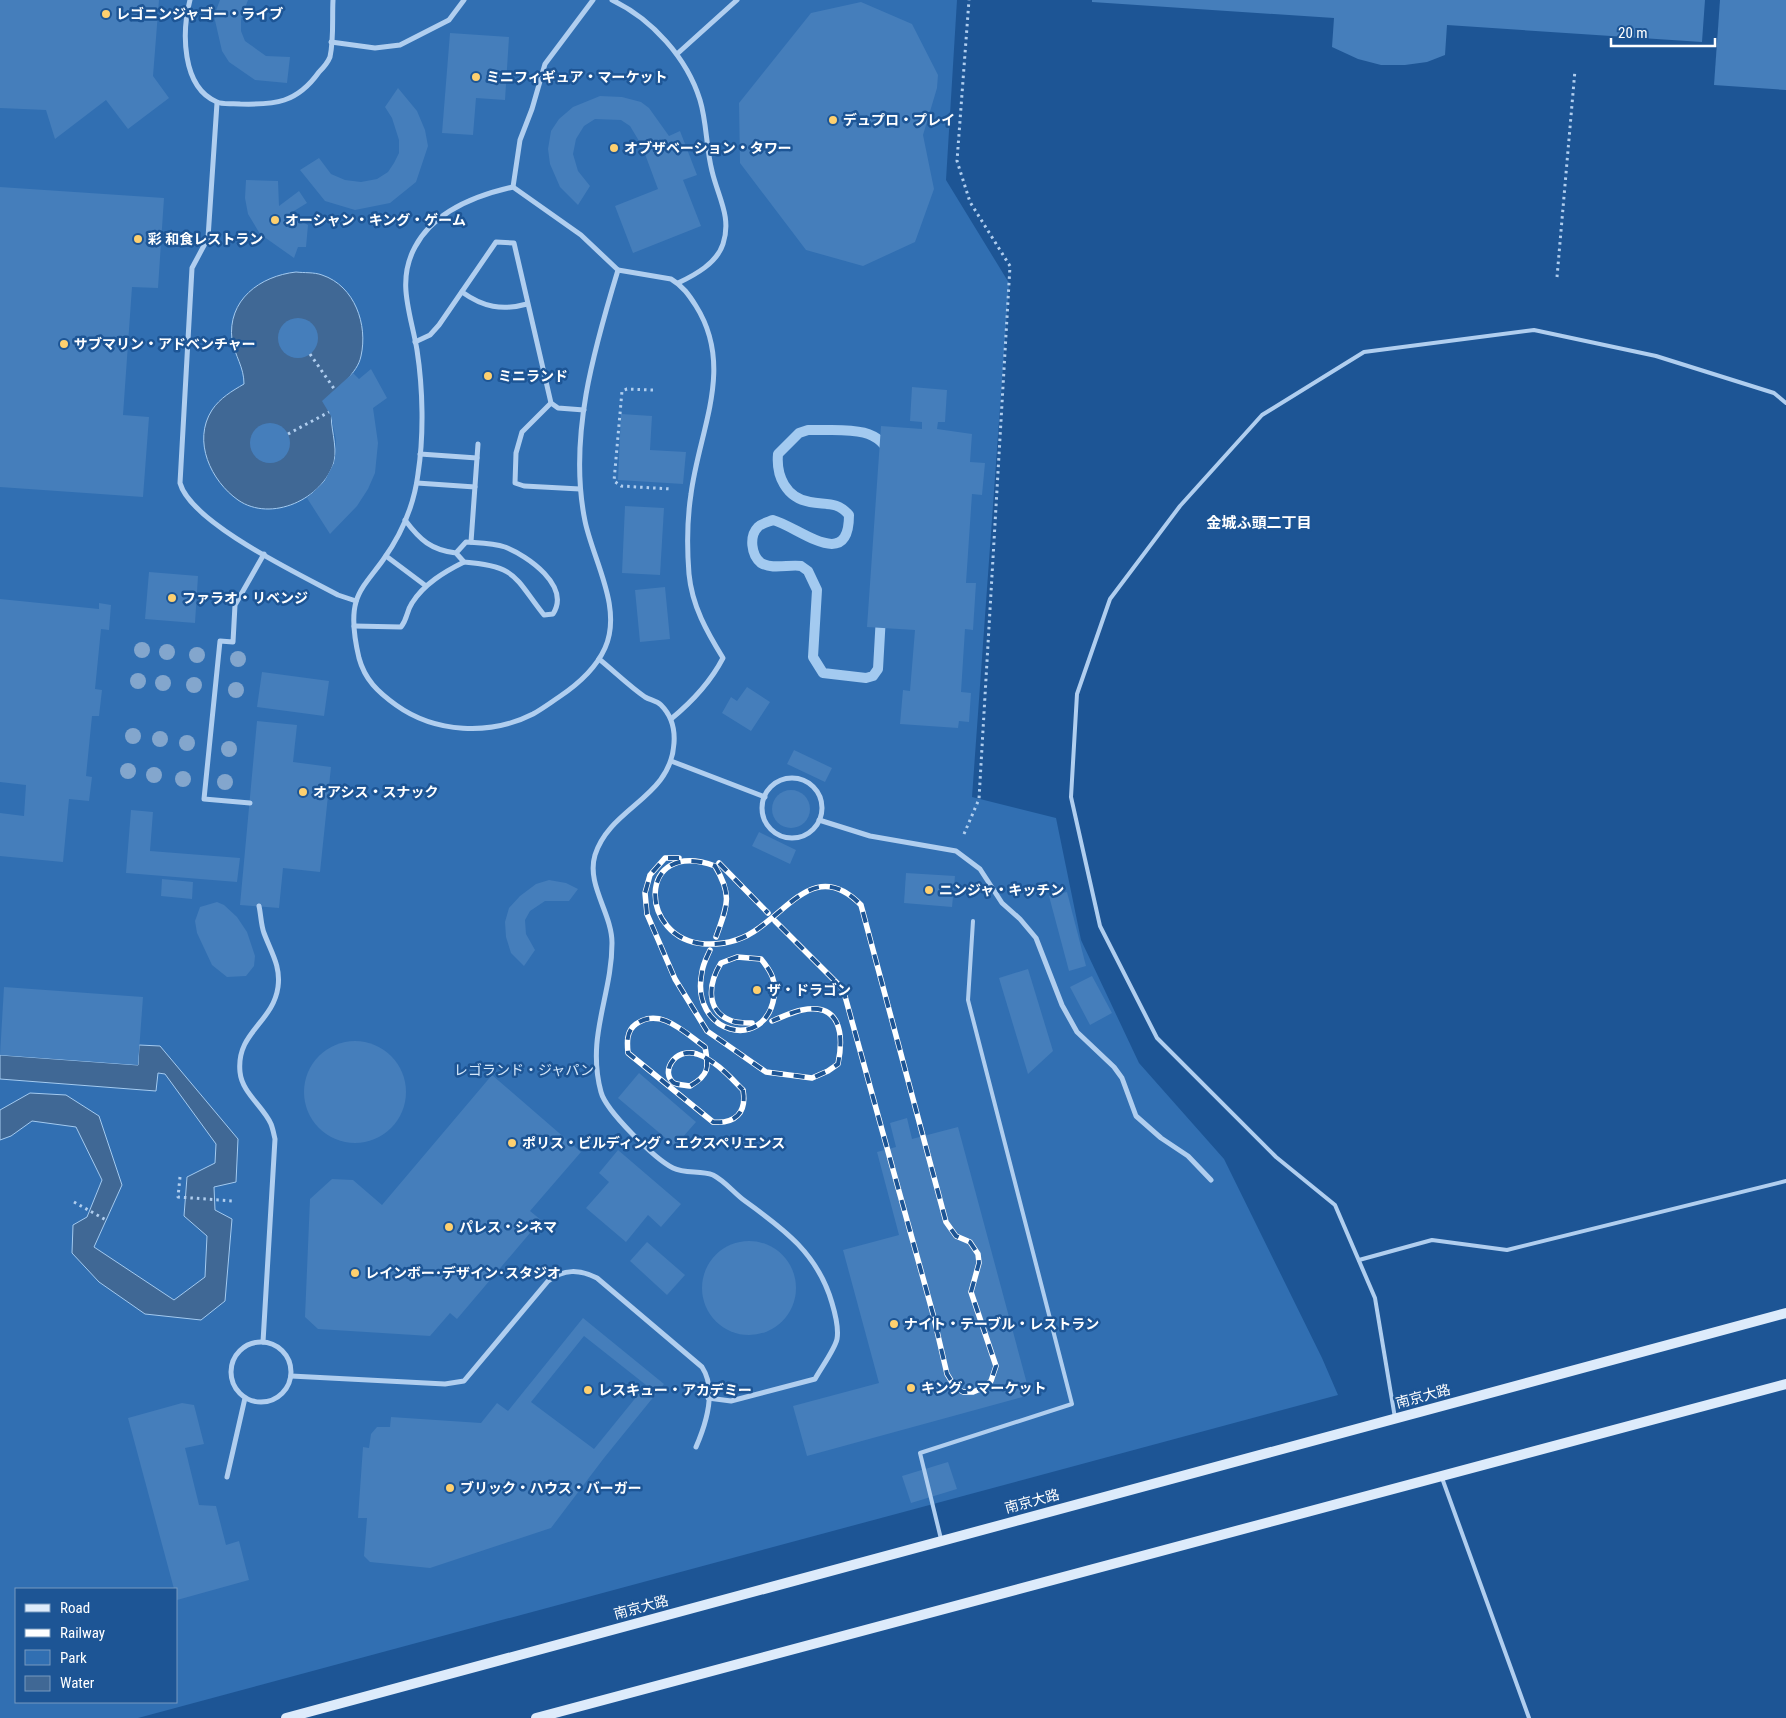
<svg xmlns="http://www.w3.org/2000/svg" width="1786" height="1718" font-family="'Roboto Condensed','Noto Sans JP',sans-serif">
<rect width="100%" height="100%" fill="#1d5595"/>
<!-- green -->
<path fill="#316fb2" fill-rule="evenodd" d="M 0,0 L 957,0 L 946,180 L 1009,283 L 972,797 L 1056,818 L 1081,940 L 1139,1063 L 1224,1159 L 1322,1358 L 1338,1395 L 138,1718 L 0,1718 ZM 16,1589 L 176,1589 L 176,1702 L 16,1702 Z"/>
<!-- water -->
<g fill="#406895" stroke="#a3caf0">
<path d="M 296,272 C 304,273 314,272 322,275 C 355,286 368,325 361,356 C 359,366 353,372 348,379 C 342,389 336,403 332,414 C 329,423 338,446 334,462 C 323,499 271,523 238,500 C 211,481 192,441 212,410 C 220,398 232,391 244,384 C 244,367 235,356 232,340 C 227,300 260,276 296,272 Z"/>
<path d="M 139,1045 L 160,1046 L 238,1139 L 236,1182 L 214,1187 L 215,1210 L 232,1219 L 225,1301 L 201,1320 L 145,1314 L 99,1282 L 72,1253 L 73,1225 L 87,1217 L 102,1180 L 76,1127 L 32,1121 L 11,1136 L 0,1140 L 0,1110 L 30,1093 L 66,1095 L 99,1116 L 122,1185 L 94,1247 L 174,1300 L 205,1277 L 207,1236 L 184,1216 L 187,1177 L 215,1163 L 216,1144 L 165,1074 L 158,1073 L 156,1091 L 0,1079 L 0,1055 L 138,1065 Z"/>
</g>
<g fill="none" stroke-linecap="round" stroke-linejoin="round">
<!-- stream -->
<path stroke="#a3caf0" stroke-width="10" d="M 808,430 C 837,431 879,423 890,456 L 878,669 L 873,676 L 866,678 L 823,673 L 813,657 L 817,590 L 808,571 L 801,566 C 790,564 772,570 761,563 C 751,555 749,536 758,527 C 762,523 768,522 773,520 C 799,527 849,573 849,515 C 837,501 826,505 810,502 C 786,498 776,476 778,454 L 799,433 Z"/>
</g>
<!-- building -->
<g fill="#457ebb" fill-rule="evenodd">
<path d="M 0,0 L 159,0 L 153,76 L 169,98 L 128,129 L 106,100 L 55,139 L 46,110 L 0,108 Z"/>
<path d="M 220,0 L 248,0 L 241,19 L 241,31 L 245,41 L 266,56 L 290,57 L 287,83 L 255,80 L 229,62 L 222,51 L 214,16 Z"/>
<path d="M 1092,0 L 1705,0 L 1702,42 L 1447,25 L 1445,55 L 1427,62 L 1405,65 L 1381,65 L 1358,59 L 1332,47 L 1334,18 L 1092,2 Z"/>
<path d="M 1720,0 L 1786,0 L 1786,90 L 1714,85 Z"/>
<path d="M 861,2 L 912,24 L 938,75 L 937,88 L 923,135 L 934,189 L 915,242 L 863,266 L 806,250 L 740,163 L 739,103 L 811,13 Z"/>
<path d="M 450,33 L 509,37 L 505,100 L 476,98 L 473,135 L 442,133 Z"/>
<path d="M 398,88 L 417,111 L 425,130 L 428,146 L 416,182 L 390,203 L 355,210 L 325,201 L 300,170 L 319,158 L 331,174 L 345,180 L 361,182 L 377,179 L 388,172 L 394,163 L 399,153 L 399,140 L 392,118 L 385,107 Z"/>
<path d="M 600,96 L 622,97 L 641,102 L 649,108 L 669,136 L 680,131 L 697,175 L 683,180 L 701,226 L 633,253 L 615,206 L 658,189 L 642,146 L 630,126 L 621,120 L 595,119 L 584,126 L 576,139 L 573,154 L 578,171 L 590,186 L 578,205 L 560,187 L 550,164 L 548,149 L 551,131 L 559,119 L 573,107 Z"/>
<path d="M 246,180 L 278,181 L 279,206 L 299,191 L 307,203 L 289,214 L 308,225 L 306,247 L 298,247 L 294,258 L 260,234 L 248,214 L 245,198 Z"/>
<path d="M 0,187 L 164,198 L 158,288 L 132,287 L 123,415 L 149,417 L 143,497 L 0,487 Z"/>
<circle cx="298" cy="338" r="20"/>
<path d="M 371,369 L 387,398 L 373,408 L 378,443 L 375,473 L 368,489 L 357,506 L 330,534 L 307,498 L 324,482 L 334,463 L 336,452 L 336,440 L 331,416 L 322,401 L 353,373 L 359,379 Z"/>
<path d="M 912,387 L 947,390 L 945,422 L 938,422 L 937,429 L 972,434 L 970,462 L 985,463 L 982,495 L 972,494 L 966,583 L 976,583 L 973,630 L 965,629 L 961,692 L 971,693 L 969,722 L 959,721 L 958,728 L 900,724 L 903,690 L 910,691 L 915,630 L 867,627 L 881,426 L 922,429 L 922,422 L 910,421 Z"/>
<path d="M 621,414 L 652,416 L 650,450 L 686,452 L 683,484 L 618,480 Z"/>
<circle cx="270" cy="443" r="20"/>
<path d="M 625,506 L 664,508 L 660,575 L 622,573 Z"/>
<path d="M 149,572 L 198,576 L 195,623 L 145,619 Z"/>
<path d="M 665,587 L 670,639 L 640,642 L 635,590 Z"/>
<path d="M 0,599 L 99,609 L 99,603 L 111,605 L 109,630 L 101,629 L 95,689 L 102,690 L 99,716 L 92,716 L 86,776 L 92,777 L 89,801 L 69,799 L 63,862 L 0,856 L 0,813 L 24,816 L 26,785 L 0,782 Z"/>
<path d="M 262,672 L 329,681 L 324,716 L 257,707 Z"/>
<path d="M 747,687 L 770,702 L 751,731 L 722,713 L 731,697 L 737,701 Z"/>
<path d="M 257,721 L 297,725 L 293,762 L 331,767 L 320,872 L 283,868 L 279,908 L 240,905 Z"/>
<path d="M 794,750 L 832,768 L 825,782 L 787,764 Z"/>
<circle cx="791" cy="809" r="19"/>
<path d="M 131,810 L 153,812 L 150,851 L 240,858 L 237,882 L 126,873 Z"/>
<path d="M 759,832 L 796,850 L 790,864 L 752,846 Z"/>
<path d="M 906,873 L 955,876 L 952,907 L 904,903 Z"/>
<path d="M 162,879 L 193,882 L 192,899 L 161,896 Z"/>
<path d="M 549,880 L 566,883 L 578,889 L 569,901 L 545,901 L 530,911 L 525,920 L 526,934 L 535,950 L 524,966 L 511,953 L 506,937 L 505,922 L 509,908 L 520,896 L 536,884 Z"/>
<path d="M 1067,892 L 1086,966 L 1069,971 L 1049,896 Z"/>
<path d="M 217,902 L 224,905 L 237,917 L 247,932 L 255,956 L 254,966 L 246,976 L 227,977 L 212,965 L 197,933 L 195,921 L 200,907 Z"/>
<path d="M 1028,969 L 1053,1051 L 1028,1074 L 999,978 Z"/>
<path d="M 1092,976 L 1112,1013 L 1090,1025 L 1070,987 Z"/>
<path d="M 4,987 L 143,997 L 138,1065 L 0,1055 Z"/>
<circle cx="355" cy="1092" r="51"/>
<path d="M 639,1073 L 696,1122 L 675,1146 L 618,1098 Z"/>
<path d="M 492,1075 L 581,1152 L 530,1211 L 541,1220 L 457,1319 L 450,1313 L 430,1336 L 318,1329 L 305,1317 L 310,1199 L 332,1179 L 353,1180 L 382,1205 Z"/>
<path d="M 907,1118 L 912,1139 L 958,1127 L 1030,1395 L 807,1456 L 793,1406 L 879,1383 L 843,1250 L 899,1235 L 877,1152 L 896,1147 L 890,1123 Z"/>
<path d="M 618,1150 L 681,1204 L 661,1227 L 648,1215 L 626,1242 L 586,1208 L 609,1182 L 599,1173 Z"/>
<circle cx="749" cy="1288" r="47"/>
<path d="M 647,1242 L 685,1275 L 667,1295 L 630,1261 Z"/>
<path d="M 583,1318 L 664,1384 L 604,1458 L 551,1528 L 430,1568 L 370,1562 L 364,1556 L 367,1518 L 358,1518 L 363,1447 L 369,1448 L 371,1434 L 377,1427 L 390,1427 L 391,1417 L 481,1423 L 497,1403 L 508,1411 ZM 584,1336 L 646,1385 L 594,1449 L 531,1402 Z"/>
<path d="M 182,1403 L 194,1405 L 204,1444 L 185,1448 L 199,1505 L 216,1506 L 226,1545 L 239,1541 L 249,1580 L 177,1600 L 128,1418 Z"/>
<path d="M 948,1462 L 957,1489 L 911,1503 L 902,1476 Z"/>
</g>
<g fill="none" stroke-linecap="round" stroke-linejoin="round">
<!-- path -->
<g stroke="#b0ceef" stroke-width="3" stroke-dasharray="2.5 4" stroke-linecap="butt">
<path d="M 1557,277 L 1575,70"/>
<path d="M 310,354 L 335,390"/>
<path d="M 653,390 L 627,389 L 622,391 L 614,481 L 621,486 L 671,489"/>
<path d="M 288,434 L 329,412"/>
<path d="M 964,834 L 979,799 L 1010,266 L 970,202 L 957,161 L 969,0"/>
<path d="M 180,1177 L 178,1197 L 233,1201"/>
<path d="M 74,1202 L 106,1220"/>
</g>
<!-- lane -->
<g stroke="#b0ceef" stroke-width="4">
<path d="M 1359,1260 L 1432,1240 L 1507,1250 L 1786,1181"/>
<path d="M 1395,1418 L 1375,1298 L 1335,1205 L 1276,1157 L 1157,1038 L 1100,926 L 1071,797 L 1077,694 L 1110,599 L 1180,506 L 1262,415 L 1364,352 L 1534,330 L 1656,356 L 1774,393 L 1786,403"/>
<path d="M 1442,1478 L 1529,1718"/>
<path d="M 941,1539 L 920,1453 L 1072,1404 L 968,1000 L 973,921"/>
</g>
<!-- street -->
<g stroke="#b0ceef" stroke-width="5">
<path d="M 190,0 C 182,31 181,87 217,102 C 223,105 233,103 240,104 C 275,105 297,103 319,72 C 323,68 328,62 330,57 C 334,39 332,18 333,0"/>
<path d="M 612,0 C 652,19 687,58 700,100 C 707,123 706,148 712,171 C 718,197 732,217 723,244 C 717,263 695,275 678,283"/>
<path d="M 331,42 L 375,48 L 400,45 L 449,20 L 464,0"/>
<path d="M 677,54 L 737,0"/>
<path d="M 217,103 L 208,238 L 192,268 L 180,483 C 191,523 299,574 338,595 L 356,601"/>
<path d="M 513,187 L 581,235 L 618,270 C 594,349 568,438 585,521 C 593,560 623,608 605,648 C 596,668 577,685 559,697 C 550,703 542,709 533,714 C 490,736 435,733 396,705 C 378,692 365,680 359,658 C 355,641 351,619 356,602 C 360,587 374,573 383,560 C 401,535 414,505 418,474 C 424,435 423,389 417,350 C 411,314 396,282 415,247 C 434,211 477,195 513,187 Z"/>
<path d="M 513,187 L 520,140 L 532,109 L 545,64 L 593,0"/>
<path d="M 618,270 L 671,279 C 683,286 689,295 696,306 C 735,368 699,430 691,494 C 687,520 687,549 689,574 C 692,606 707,632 723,658 C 710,683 693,701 671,719"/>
<path d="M 462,292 C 483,307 502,311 527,304"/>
<path d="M 415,342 L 430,335 L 439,325 L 496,242 L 514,243 L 551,403 L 558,408 L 584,410"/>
<path d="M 551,403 L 522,432 L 516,453 L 515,483 L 524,486 L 580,489"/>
<path d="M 420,454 L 477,458"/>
<path d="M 417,483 L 475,487"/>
<path d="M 405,520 C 420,540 431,550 456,553 L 466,542 C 479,543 493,543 505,547 C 528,556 571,586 553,614 L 544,615 C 514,577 517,566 464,562 L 456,553"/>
<path d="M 471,542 L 478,444"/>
<path d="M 386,556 L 426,586"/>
<path d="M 354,626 L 401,627 C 408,618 406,612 412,603 C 424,584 444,572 464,562"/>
<path d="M 599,659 C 614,671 629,686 645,697 C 650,700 657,701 661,705 C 672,716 675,729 674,743 C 671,798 610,807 595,855 C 586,885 612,913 612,943 C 612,996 586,1036 601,1092 C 606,1111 655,1159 673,1168 C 685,1174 701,1170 713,1175 C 725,1181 735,1194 745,1201 C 784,1229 818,1254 832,1303 C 835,1313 839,1328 837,1339 C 835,1349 821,1368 815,1379 L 731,1401 L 708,1398"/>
<path d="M 671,761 L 765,797"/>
<circle cx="792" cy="808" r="30"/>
<path d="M 250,803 L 204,799 L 220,641 L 233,642 L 235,605 L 264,554"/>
<path d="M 819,820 L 870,836 L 956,851 L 980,869 L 1002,903 L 1020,919 L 1036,938 L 1062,1005 L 1077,1032 L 1114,1067 L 1122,1078 L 1136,1116 L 1161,1138 L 1188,1156 L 1211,1180"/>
<path d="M 259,906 C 261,915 261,925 264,933 C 271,952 281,966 278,987 C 273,1023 236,1032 240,1072 C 242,1093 263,1106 271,1124 C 273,1129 274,1135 275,1139 L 263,1342"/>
<circle cx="261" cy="1372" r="30"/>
<path d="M 291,1376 L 445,1384 L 464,1381 L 548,1281 C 564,1269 579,1269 597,1278 L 702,1367 C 717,1390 706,1424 696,1447"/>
<path d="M 227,1477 L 245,1398"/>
</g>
<!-- secondary -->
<g stroke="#ddebfb" stroke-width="10">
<path d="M 286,1718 L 1786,1313"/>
<path d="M 536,1718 L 1786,1384"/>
</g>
<!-- rail casing -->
<g stroke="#fff" stroke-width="5.5">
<g id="rail">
<path d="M 679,858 L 665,858 L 650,875 L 645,893 L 647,914 L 675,979 L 707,1031 L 766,1072 L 812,1078 L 828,1071 L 838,1064 C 844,1035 841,1002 802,1010 C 792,1012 782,1017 772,1021"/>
<path d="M 719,863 L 768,913"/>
<path d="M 716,937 C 727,906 733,896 715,866 C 636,837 638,940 705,944 C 725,945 743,940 759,928 C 793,904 819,862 861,905 L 946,1222 L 956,1236 L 970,1242 L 978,1254 L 979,1263 L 971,1292 L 996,1366 L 991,1381 L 985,1387 L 973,1392 L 963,1392 L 955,1387 L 947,1374 L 933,1314 L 843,989 L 775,921"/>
<path d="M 710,950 C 707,957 703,964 702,972 C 689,1034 765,1053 774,997 C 777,982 771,971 761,959 L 737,957 L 721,963 C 709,982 704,1011 732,1021 C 737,1023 746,1023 752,1023"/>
<path d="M 743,1090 C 747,1113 735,1124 713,1122 L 628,1053 C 627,1043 626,1031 636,1024 C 660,1007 684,1032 705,1047 C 709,1068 709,1075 690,1086 C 685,1085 678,1085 674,1083 C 660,1073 674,1047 697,1054 C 715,1060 730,1077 743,1090"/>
</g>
</g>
<!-- rail -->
<use href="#rail" stroke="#1d5595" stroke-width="4" stroke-dasharray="11" stroke-linecap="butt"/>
</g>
<!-- trees -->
<g fill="#83a6cd">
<circle cx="142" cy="650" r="8"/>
<circle cx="167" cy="652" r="8"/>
<circle cx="197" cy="655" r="8"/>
<circle cx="238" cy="659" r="8"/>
<circle cx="138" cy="681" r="8"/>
<circle cx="163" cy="683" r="8"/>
<circle cx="194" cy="685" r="8"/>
<circle cx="236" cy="690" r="8"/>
<circle cx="133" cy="736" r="8"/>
<circle cx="160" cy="739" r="8"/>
<circle cx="187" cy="743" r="8"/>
<circle cx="229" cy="749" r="8"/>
<circle cx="128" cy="771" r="8"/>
<circle cx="154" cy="775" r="8"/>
<circle cx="183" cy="779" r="8"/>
<circle cx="225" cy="782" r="8"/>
</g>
<!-- markers -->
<g fill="#fed06f" stroke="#1d5595" stroke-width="2">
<circle cx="106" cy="14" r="5"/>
<circle cx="476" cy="77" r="5"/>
<circle cx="833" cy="120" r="5"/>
<circle cx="614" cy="148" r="5"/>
<circle cx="275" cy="220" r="5"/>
<circle cx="138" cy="239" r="5"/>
<circle cx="64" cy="344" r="5"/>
<circle cx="488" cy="376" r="5"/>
<circle cx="172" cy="598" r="5"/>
<circle cx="303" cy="792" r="5"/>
<circle cx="929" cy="890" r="5"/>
<circle cx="757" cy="990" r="5"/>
<circle cx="512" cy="1143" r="5"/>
<circle cx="449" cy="1227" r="5"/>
<circle cx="355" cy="1273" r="5"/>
<circle cx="894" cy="1324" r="5"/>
<circle cx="911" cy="1388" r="5"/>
<circle cx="588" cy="1390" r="5"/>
<circle cx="450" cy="1488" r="5"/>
</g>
<g text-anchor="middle" stroke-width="5" stroke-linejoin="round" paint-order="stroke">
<!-- poi labels -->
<g font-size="14" font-weight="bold" fill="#fff" stroke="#1d5595" text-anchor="start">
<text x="116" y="19">レゴニンジャゴー・ライブ</text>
<text x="486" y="82">ミニフィギュア・マーケット</text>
<text x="843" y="125">デュプロ・プレイ</text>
<text x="624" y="153">オブザベーション・タワー</text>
<text x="285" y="225">オーシャン・キング・ゲーム</text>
<text x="148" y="244">彩 和食レストラン</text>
<text x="74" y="349">サブマリン・アドベンチャー</text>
<text x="498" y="381">ミニランド</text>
<text x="182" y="603">ファラオ・リベンジ</text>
<text x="313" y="797">オアシス・スナック</text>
<text x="939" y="895">ニンジャ・キッチン</text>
<text x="767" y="995">ザ・ドラゴン</text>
<text x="522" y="1148">ポリス・ビルディング・エクスペリエンス</text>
<text x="459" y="1232">パレス・シネマ</text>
<text x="365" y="1278">レインボー･デザイン･スタジオ</text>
<text x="904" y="1329">ナイト・テーブル・レストラン</text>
<text x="921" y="1393">キング・マーケット</text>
<text x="598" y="1395">レスキュー・アカデミー</text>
<text x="460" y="1493">ブリック・ハウス・バーガー</text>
</g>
<!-- park labels -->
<g font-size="14" fill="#d6e8fa" stroke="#1d5595">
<text x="524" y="1075">レゴランド・ジャパン</text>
</g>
<!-- street labels -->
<g font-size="14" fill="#fff" stroke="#1d5595">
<text transform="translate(1423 1396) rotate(-15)" y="5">南京大路</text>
<text transform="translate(1032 1501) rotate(-15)" y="5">南京大路</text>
<text transform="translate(641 1607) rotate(-15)" y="5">南京大路</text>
</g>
<!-- neighbourhood labels -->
<g font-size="15" font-weight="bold" fill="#fff" stroke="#1d5595">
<text x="1259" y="528">金城ふ頭二丁目</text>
</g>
</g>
<!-- legend -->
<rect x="15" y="1588" width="162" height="115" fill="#1d5595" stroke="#7799bf"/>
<rect x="25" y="1604" width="25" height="8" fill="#ddebfb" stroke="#7799bf"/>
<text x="60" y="1613" font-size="15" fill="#ffffff">Road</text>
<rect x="25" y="1629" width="25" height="8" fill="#ffffff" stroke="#7799bf"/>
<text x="60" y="1638" font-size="15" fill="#ffffff">Railway</text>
<rect x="25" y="1650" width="25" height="15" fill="#316fb2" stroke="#7799bf"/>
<text x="60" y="1663" font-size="15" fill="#ffffff">Park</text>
<rect x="25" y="1676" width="25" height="15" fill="#406895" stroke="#7799bf"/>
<text x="60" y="1688" font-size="15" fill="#ffffff">Water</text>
<!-- scale -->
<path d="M1611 38v8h104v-8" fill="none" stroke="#ffffff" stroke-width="2.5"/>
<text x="1618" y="38" font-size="15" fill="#ffffff" stroke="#1d5595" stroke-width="4" paint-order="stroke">20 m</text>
</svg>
